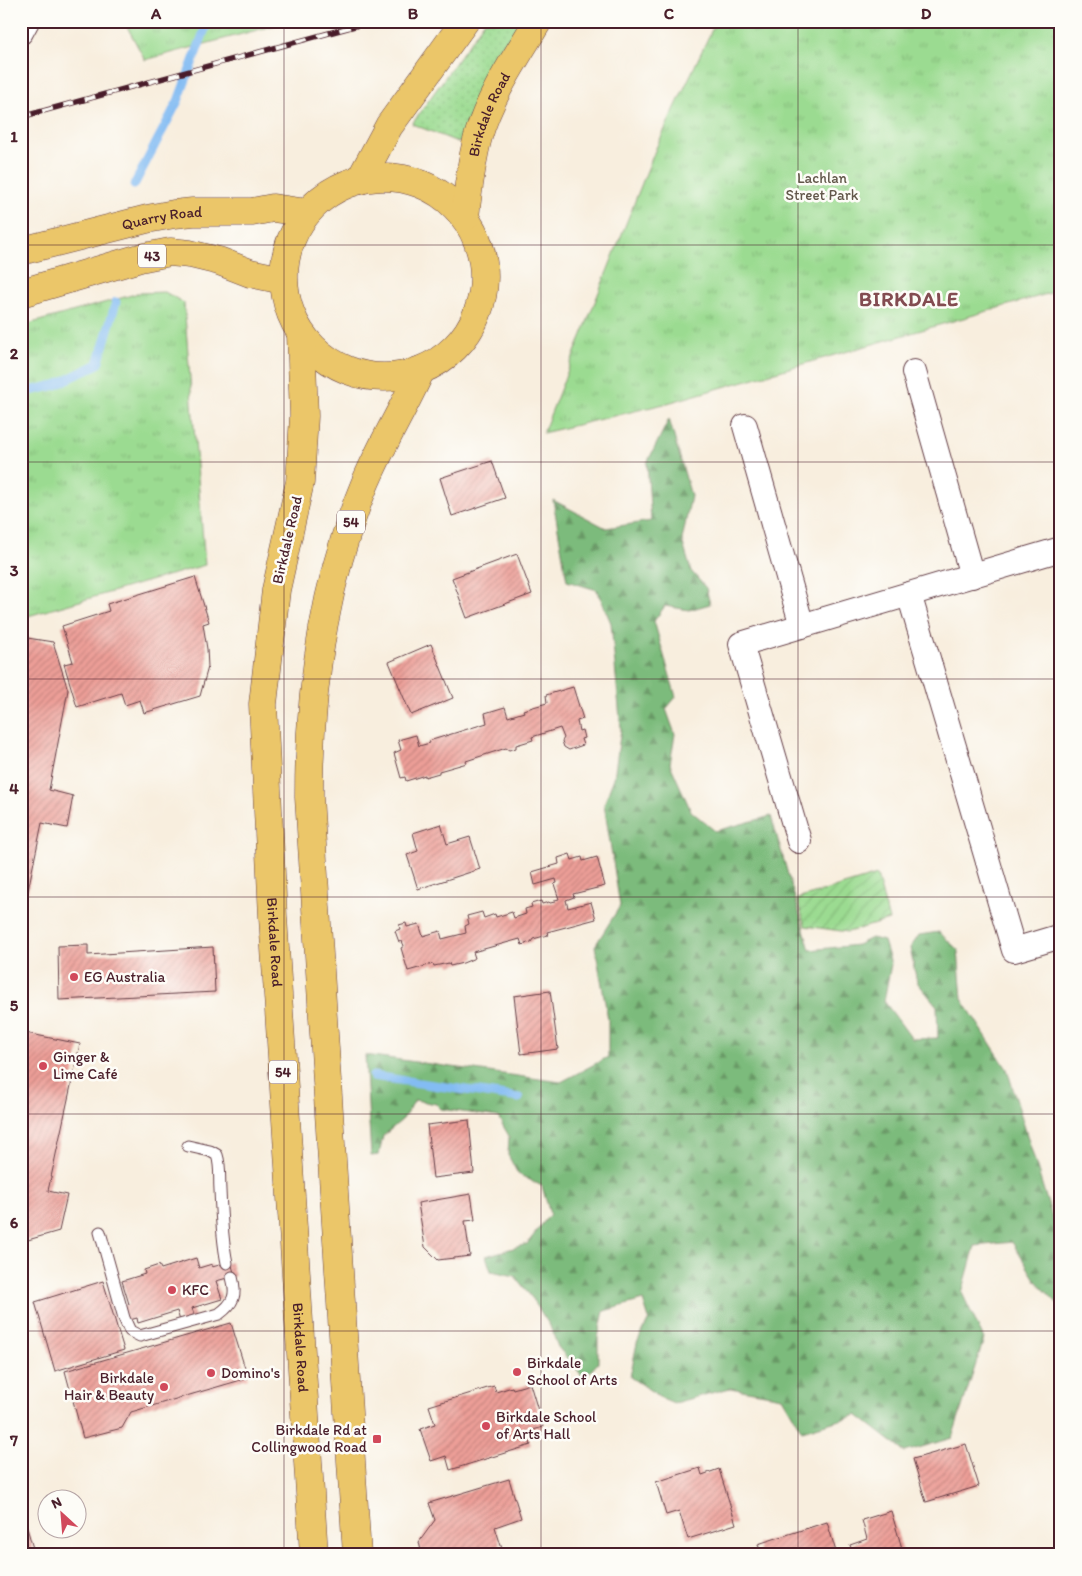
<svg xmlns="http://www.w3.org/2000/svg" width="1082" height="1576" font-family="Itim,sans-serif">
<defs>
<pattern id="grass-dots" width="8" height="8" patternUnits="userSpaceOnUse" patternTransform="scale(1.25)"><rect width="8" height="8" fill="#9bdb91"/><path d="M2 2h.1M6 6h.1" fill="none" stroke="#87bc7d" stroke-width="1.8" stroke-linecap="round"/></pattern>
<pattern id="forest-firs" width="22" height="20" patternUnits="userSpaceOnUse" patternTransform="scale(1.25)"><rect width="22" height="20" fill="#7cbb7b"/><path d="M5 1l3.5 6h-7zM16 11l3.5 6h-7z" fill="#689765"/></pattern>
<pattern id="park-tufts" width="24" height="20" patternUnits="userSpaceOnUse" patternTransform="scale(1.25)"><rect width="24" height="20" fill="#9bdb91"/><path d="M3 7l-1-3M5 7V3M7 7l1-3M15 17l-1-3M17 17v-4M19 17l1-3" fill="none" stroke="#87bc7d"/></pattern>
<pattern id="garden-furrows" width="10" height="10" patternUnits="userSpaceOnUse" patternTransform="scale(1.25)"><rect width="10" height="10" fill="#9bdb91"/><path d="M-1 1l2-2M0 10L10 0M9 11l2-2" fill="none" stroke="#87bc7d"/></pattern>
<pattern id="building-hatch" width="6" height="6" patternUnits="userSpaceOnUse" patternTransform="scale(1.25)"><rect width="6" height="6" fill="#ed9f98"/><path d="M-1 1l2-2M0 6l6-6M5 7l2-2" fill="none" stroke="#c2817c"/></pattern>
</defs>
<rect width="100%" height="100%" fill="#fdfcf7"/>
<filter id="ink" filterUnits="userSpaceOnUse"><feTurbulence type="fractalNoise" baseFrequency=".02" numOctaves="2"/><feDisplacementMap in="SourceGraphic" scale="10" xChannelSelector="R" yChannelSelector="G"/><feConvolveMatrix kernelMatrix="1 2 1 2 8 2 1 2 1" color-interpolation-filters="sRGB"/></filter>
<filter id="wash" filterUnits="userSpaceOnUse"><feTurbulence type="fractalNoise" baseFrequency=".0096" numOctaves="4" result="noise"/><feDisplacementMap in="SourceGraphic" scale="20" xChannelSelector="R" yChannelSelector="G"/><feGaussianBlur stdDeviation="1.12" result="paint"/><feColorMatrix in="noise" values="0 0 0 0 0 0 0 0 0 0 0 0 0 0 0 0 0 1.4 0 .05"/><feComposite in="paint" operator="in"/></filter>
<g filter="url(#wash)">
<rect width="100%" height="100%" fill="#f8eede"/>
<!-- grass -->
<path fill="url(#grass-dots)" stroke="#727d5e" d="M 485,21 L 522,21 L 478,98 L 460,143 L 412,124 Z"/>
<!-- forest -->
<path fill="url(#forest-firs)" stroke="#636d53" d="M 669,419 L 691,496 L 682,540 L 691,571 L 706,588 L 710,604 L 689,610 L 665,606 L 654,621 L 676,697 L 666,709 L 675,734 L 670,764 L 691,811 L 715,831 L 771,816 L 810,950 L 857,945 L 871,938 L 884,941 L 891,964 L 884,1001 L 912,1039 L 938,1038 L 937,1006 L 917,982 L 910,948 L 919,935 L 939,932 L 958,950 L 962,999 L 1007,1069 L 1061,1247 L 1061,1298 L 1059,1305 L 1036,1281 L 1012,1242 L 975,1246 L 962,1293 L 984,1339 L 952,1438 L 905,1452 L 857,1415 L 802,1431 L 782,1397 L 730,1388 L 674,1403 L 662,1398 L 630,1377 L 637,1343 L 649,1319 L 643,1300 L 604,1311 L 598,1337 L 598,1363 L 584,1378 L 558,1347 L 550,1326 L 532,1298 L 515,1276 L 491,1271 L 486,1256 L 527,1244 L 550,1214 L 542,1186 L 518,1174 L 508,1155 L 509,1136 L 498,1117 L 441,1109 L 436,1104 L 415,1100 L 403,1119 L 383,1136 L 379,1155 L 371,1156 L 365,1055 L 561,1082 L 608,1057 L 608,1019 L 595,946 L 620,906 L 604,804 L 614,778 L 621,729 L 611,623 L 597,590 L 567,581 L 553,500 L 606,528 L 651,521 L 647,463 Z"/>
<!-- park -->
<g fill="url(#park-tufts)" stroke="#727d5e">
<path d="M 124,21 L 291,21 L 145,60 Z"/>
<path d="M 716,21 L 1061,21 L 1061,290 L 664,404 L 543,433 L 656,148 Z"/>
<path d="M 165,292 L 184,303 L 205,565 L 21,618 L 21,326 L 139,293 Z"/>
</g>
<!-- garden -->
<path fill="url(#garden-furrows)" stroke="#727d5e" d="M 877,875 L 889,920 L 848,932 L 805,926 L 797,899 Z"/>
<g fill="none" stroke-linecap="round" stroke-linejoin="round">
<!-- stream -->
<g stroke="#83bcf3" stroke-width="9">
<path d="M 134,185 L 178,101 L 208,21"/>
<path d="M 21,393 L 56,385 L 98,364 L 116,302"/>
<path d="M 373,1076 L 519,1098"/>
</g>
</g>
<g id="blocks">
<!-- building -->
<g fill="url(#building-hatch)">
<path d="M 492,461 L 505,498 L 452,516 L 440,478 Z"/>
<path d="M 517,554 L 532,594 L 467,618 L 452,578 Z"/>
<path d="M 195,577 L 209,622 L 203,624 L 207,649 L 208,667 L 200,696 L 144,713 L 140,700 L 125,705 L 121,693 L 77,707 L 64,664 L 73,662 L 62,626 L 109,611 L 107,604 Z"/>
<path d="M 21,637 L 53,642 L 68,690 L 49,790 L 73,796 L 67,828 L 42,823 L 22,919 Z"/>
<path d="M 431,644 L 453,698 L 411,715 L 389,662 Z"/>
<path d="M 573,687 L 583,719 L 577,721 L 579,731 L 582,730 L 584,738 L 581,739 L 583,745 L 569,750 L 564,747 L 562,741 L 564,738 L 560,728 L 532,737 L 533,740 L 516,745 L 516,748 L 509,750 L 506,748 L 466,761 L 467,763 L 439,771 L 439,773 L 425,777 L 425,775 L 406,781 L 405,777 L 401,778 L 394,753 L 401,750 L 398,740 L 416,735 L 419,746 L 430,743 L 429,741 L 487,723 L 485,713 L 505,707 L 508,717 L 524,712 L 523,710 L 547,703 L 546,695 Z"/>
<path d="M 441,824 L 447,844 L 470,837 L 480,869 L 418,889 L 407,855 L 418,851 L 413,833 Z"/>
<path d="M 570,854 L 572,860 L 582,857 L 583,861 L 597,857 L 605,886 L 573,894 L 574,897 L 566,900 L 568,908 L 591,902 L 596,919 L 547,932 L 548,935 L 533,939 L 531,942 L 522,945 L 520,939 L 473,952 L 475,958 L 463,963 L 450,966 L 449,963 L 434,966 L 433,964 L 408,971 L 401,948 L 404,946 L 402,941 L 399,942 L 395,931 L 400,929 L 399,925 L 406,923 L 407,927 L 419,924 L 423,936 L 440,931 L 442,939 L 466,933 L 465,926 L 469,924 L 467,916 L 482,912 L 484,918 L 495,914 L 496,917 L 512,912 L 514,918 L 526,914 L 525,909 L 532,907 L 531,904 L 541,901 L 542,904 L 549,902 L 550,903 L 555,902 L 555,900 L 559,899 L 554,884 L 557,883 L 556,879 L 535,885 L 532,872 L 559,864 L 558,858 Z"/>
<path d="M 88,945 L 88,955 L 213,947 L 215,992 L 59,1000 L 58,946 Z"/>
<path d="M 550,991 L 558,1049 L 521,1054 L 514,996 Z"/>
<path d="M 21,1032 L 80,1044 L 48,1191 L 67,1195 L 59,1231 L 21,1242 Z"/>
<path d="M 469,1120 L 474,1173 L 433,1178 L 427,1125 Z"/>
<path d="M 471,1194 L 475,1220 L 465,1221 L 470,1256 L 438,1260 L 425,1247 L 418,1203 Z"/>
<path d="M 196,1258 L 199,1268 L 212,1264 L 212,1267 L 231,1262 L 235,1276 L 216,1281 L 222,1299 L 192,1308 L 196,1320 L 181,1324 L 177,1311 L 138,1323 L 137,1318 L 126,1321 L 122,1306 L 129,1304 L 122,1281 L 145,1274 L 144,1270 L 159,1265 L 161,1269 Z"/>
<path d="M 103,1281 L 124,1350 L 55,1371 L 35,1302 Z"/>
<path d="M 231,1323 L 248,1378 L 131,1412 L 122,1428 L 83,1438 L 65,1371 Z"/>
<path d="M 530,1384 L 543,1427 L 527,1432 L 531,1445 L 450,1470 L 446,1456 L 431,1461 L 420,1429 L 435,1424 L 429,1406 L 494,1386 L 496,1392 L 512,1387 L 513,1389 Z"/>
<path d="M 966,1444 L 979,1486 L 926,1502 L 913,1459 Z"/>
<path d="M 700,1468 L 702,1475 L 719,1469 L 736,1524 L 688,1539 L 679,1511 L 666,1515 L 656,1482 Z"/>
<path d="M 509,1479 L 521,1518 L 495,1527 L 504,1555 L 422,1555 L 419,1542 L 435,1520 L 429,1503 Z"/>
<path d="M 21,1511 L 22,1511 L 35,1555 L 21,1555 Z"/>
<path d="M 891,1511 L 904,1555 L 853,1555 L 850,1545 L 867,1539 L 862,1520 Z"/>
<path d="M 827,1522 L 837,1555 L 761,1555 L 758,1544 Z"/>
<path d="M 218,1549 L 220,1555 L 199,1555 L 199,1554 Z"/>
</g>
</g>
</g>
<g filter="url(#ink)">
<use href="#blocks" fill-opacity="0" stroke="#643e46" stroke-width="1"/>
<g fill="none" stroke-linecap="round" stroke-linejoin="round">
<!-- service casing -->
<g stroke="#643e46" stroke-width="13">
<g id="service">
<path d="M 188,1146 L 210,1151 L 217,1155 C 221,1167 219,1177 220,1190 C 221,1214 222,1239 227,1263"/>
<path d="M 100,1232 L 124,1318 L 130,1331 L 140,1336 L 219,1314 C 234,1303 237,1295 232,1277"/>
</g>
</g>
<!-- minor casing -->
<g stroke="#643e46" stroke-width="26">
<g id="minor">
<path d="M 21,32 L 27,21"/>
<path d="M 914,372 L 972,576"/>
<path d="M 745,426 L 802,626"/>
<path d="M 909,594 L 1014,950 L 1061,936"/>
<path d="M 799,841 L 741,644 L 1061,549"/>
</g>
</g>
<!-- primary casing -->
<g stroke="#643e46" stroke-width="29">
<g id="primary">
<circle cx="384" cy="277" r="100"/>
<path d="M 360,180 L 389,126 L 465,21"/>
<path id="s1" d="M 465,217 C 468,190 471,163 478,137 C 490,95 516,58 538,21"/>
<path id="s2" d="M 21,251 L 147,219 L 174,214 L 193,212 L 252,212 L 273,208 L 307,213"/>
<path d="M 21,293 L 140,258 L 170,252 L 190,254 L 219,261 L 250,273 L 283,280"/>
<path id="s3" d="M 301,334 L 304,416 L 300,482 L 276,590 L 263,704 L 273,917 L 314,1555"/>
<path d="M 357,1555 L 309,797 C 309,690 323,585 364,486 C 381,445 403,410 421,370"/>
</g>
</g>
<!-- service -->
<use href="#service" stroke="#fff" stroke-width="11"/>
<!-- minor -->
<use href="#minor" stroke="#fff" stroke-width="24"/>
<!-- primary -->
<use href="#primary" stroke="#ebc669" stroke-width="28"/>
<!-- rail casing -->
<g stroke="#4a1f2b" stroke-width="5.5">
<path id="rail" d="M 21,117 L 373,21"/>
</g>
<!-- rail -->
<use href="#rail" stroke="#fdfcf7" stroke-width="4" stroke-dasharray="11" stroke-linecap="butt"/>
</g>
</g>
<!-- grid -->
<path fill="none" stroke="#4a1f2b" stroke-width="1" stroke-opacity="0.55" d="M 284,21 L 284,1555M 541,21 L 541,1555M 798,21 L 798,1555M 21,245 L 1061,245M 21,462 L 1061,462M 21,679 L 1061,679M 21,897 L 1061,897M 21,1114 L 1061,1114M 21,1331 L 1061,1331"/>
<!-- markers -->
<g fill="#d1495b" stroke="#fdfcf7" stroke-width="2">
<circle cx="74" cy="977" r="5"/>
<circle cx="43" cy="1066" r="5"/>
<circle cx="172" cy="1290" r="5"/>
<circle cx="517" cy="1372" r="5"/>
<circle cx="211" cy="1373" r="5"/>
<circle cx="164" cy="1387" r="5"/>
<circle cx="486" cy="1426" r="5"/>
<rect x="372" y="1434" width="10" height="10" rx="2.5"/>
</g>
<g text-anchor="middle" stroke-width="5" stroke-linejoin="round" paint-order="stroke">
<!-- shield labels -->
<g fill="#fdfcf7" stroke="#806168" stroke-width="1">
<rect x="138" y="244.5" width="28" height="23" rx="4"/>
<rect x="337" y="510.5" width="28" height="23" rx="4"/>
<rect x="269" y="1060.5" width="28" height="23" rx="4"/>
</g>
<g font-size="14" font-weight="bold" fill="#4a1f2b">
<text x="152" y="261">43</text>
<text x="351" y="527">54</text>
<text x="283" y="1077">54</text>
</g>
<!-- street labels -->
<g font-size="15" fill="#4a1f2b" stroke="#fdfcf7">
<text dy="5" stroke="none"><textPath href="#s1" startOffset="106">Birkdale Road</textPath></text>
<text dy="5" stroke="none"><textPath href="#s2" startOffset="145">Quarry Road</textPath></text>
<text transform="translate(287 540) rotate(-77)" y="5">Birkdale Road</text>
<text dy="5" stroke="none"><textPath href="#s3" startOffset="612">Birkdale Road</textPath></text>
<text dy="5" stroke="none"><textPath href="#s3" startOffset="1018">Birkdale Road</textPath></text>
</g>
<!-- park labels -->
<g font-size="15" fill="#62574a" stroke="#fdfcf7">
<text x="822" y="183">Lachlan<tspan x="822" dy="17">Street Park</tspan></text>
</g>
<!-- poi labels -->
<g font-size="15" fill="#4a1f2b" stroke="#fdfcf7" text-anchor="start">
<text x="84" y="982">EG Australia</text>
<text x="53" y="1062">Ginger &amp;<tspan x="53" dy="17">Lime Café</tspan></text>
<text x="182" y="1295">KFC</text>
<text x="527" y="1368">Birkdale<tspan x="527" dy="17">School of Arts</tspan></text>
<text x="221" y="1378">Domino's</text>
<text x="154" y="1383" text-anchor="end">Birkdale<tspan x="154" dy="17">Hair &amp; Beauty</tspan></text>
<text x="496" y="1422">Birkdale School<tspan x="496" dy="17">of Arts Hall</tspan></text>
<text x="367" y="1435" text-anchor="end">Birkdale Rd at<tspan x="367" dy="17">Collingwood Road</tspan></text>
</g>
<!-- district labels -->
<g font-size="20" font-weight="bold" letter-spacing="1" fill="#834c51" stroke="#fdfcf7">
<text x="909" y="306">BIRKDALE</text>
</g>
</g>
<!-- margin -->
<rect width="1082" height="1576" fill="none" stroke="#fdfcf7" stroke-width="55"/>
<!-- north arrow -->
<g transform="translate(62 1514) rotate(334)"><circle r="24" fill="#fdfcf7" stroke="#b5a4a5"/>
<path d="M0-4L9 19L0 12L-9 19Z" fill="#d1495b"/>
<text y="-8" font-size="14" font-weight="bold" text-anchor="middle" fill="#4a1f2b">N</text>
</g>
<rect x="28" y="28" width="1026" height="1520" fill="none" stroke="#4a1f2b" stroke-width="2"/>
<g font-size="16" text-anchor="middle" font-weight="bold" fill="#4a1f2b">
<text x="156" y="19">A</text>
<text x="413" y="19">B</text>
<text x="669" y="19">C</text>
<text x="926" y="19">D</text>
<text x="14" y="142">1</text>
<text x="14" y="359">2</text>
<text x="14" y="576">3</text>
<text x="14" y="794">4</text>
<text x="14" y="1011">5</text>
<text x="14" y="1228">6</text>
<text x="14" y="1446">7</text>
</g>
</svg>
